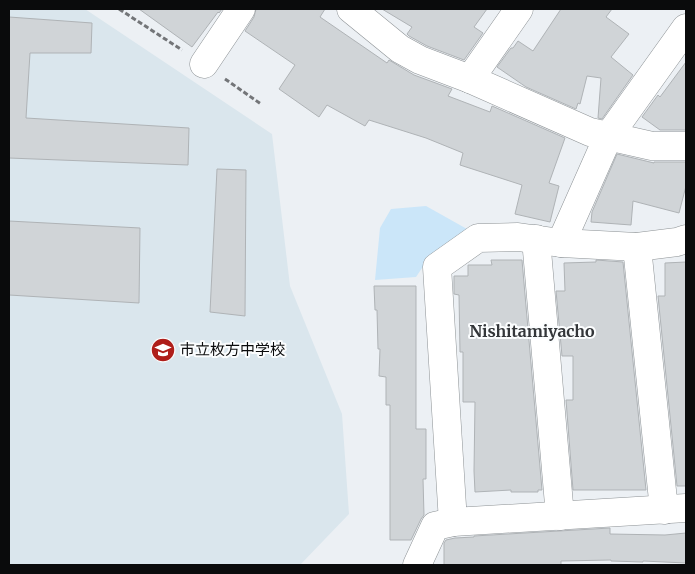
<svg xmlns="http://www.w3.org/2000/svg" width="695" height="574" font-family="Merriweather,'Noto Sans JP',serif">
<rect width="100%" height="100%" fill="#ecf0f4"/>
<!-- built -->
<path fill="#dae6ed" d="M 9,9 L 85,9 L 272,134 L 290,286 L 342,414 L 349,514 L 300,565 L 9,565 Z"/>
<!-- green -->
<path fill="#cbe6f9" d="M 426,206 L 467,229 L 428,259 L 416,277 L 375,280 L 380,228 L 391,209 Z"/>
<!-- building -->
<g fill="#d0d4d7" stroke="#afb3b6">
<path d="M 139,9 L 222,9 L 219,13 L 218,12 L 192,47 Z"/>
<path d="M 256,9 L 325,9 L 320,17 L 387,63 L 389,60 L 414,75 L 452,89 L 448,96 L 490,112 L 492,106 L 565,138 L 549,183 L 559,186 L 550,222 L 515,214 L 522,185 L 460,165 L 463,153 L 426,138 L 369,120 L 365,126 L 327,105 L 319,117 L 279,89 L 295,65 L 245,31 L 254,17 Z"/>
<path d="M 382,9 L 487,9 L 474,27 L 483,33 L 464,60 L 427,46 L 409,36 L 407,34 L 412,27 Z"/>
<path d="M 561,9 L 612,9 L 606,17 L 629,34 L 611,57 L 633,75 L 602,119 L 598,118 L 601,78 L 587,76 L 580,104 L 578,103 L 576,109 L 526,87 L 497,67 L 511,48 L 513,48 L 518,41 L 533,51 Z"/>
<path d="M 9,17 L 92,23 L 91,53 L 30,53 L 26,118 L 189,128 L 188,165 L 9,158 Z"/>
<path d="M 686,62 L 686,130 L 660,130 L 642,117 L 658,95 L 660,97 Z"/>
<path d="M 617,154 L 654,163 L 654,162 L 686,162 L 686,186 L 679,213 L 633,201 L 631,225 L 591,222 L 592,212 Z"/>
<path d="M 217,169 L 246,170 L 245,316 L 210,312 Z"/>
<path d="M 9,221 L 140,228 L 139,303 L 9,295 Z"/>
<path d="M 491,260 L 522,260 L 542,490 L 538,490 L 538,492 L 511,492 L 511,490 L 475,492 L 474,471 L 475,402 L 463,402 L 463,352 L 460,352 L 459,295 L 454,294 L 454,276 L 468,276 L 468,265 L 492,265 Z"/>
<path d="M 596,260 L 623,262 L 646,490 L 573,490 L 566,400 L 573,400 L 573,356 L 562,356 L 556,291 L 565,291 L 564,263 L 596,262 Z"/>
<path d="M 686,262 L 686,486 L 677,486 L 658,296 L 665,296 L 665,263 Z"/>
<path d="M 374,286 L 416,286 L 416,429 L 426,429 L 426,479 L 423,479 L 424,515 L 421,519 L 411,540 L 390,540 L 390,405 L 386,405 L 386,377 L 379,376 L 380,349 L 378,349 L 377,310 L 375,310 Z"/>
<path d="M 610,528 L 610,534 L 665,535 L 686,533 L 686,563 L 643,561 L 643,562 L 611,561 L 611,560 L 561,561 L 561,565 L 444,565 L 444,543 L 446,540 L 455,538 L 474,537 L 474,536 Z"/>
</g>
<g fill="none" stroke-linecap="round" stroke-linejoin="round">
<!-- minor casing -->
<g stroke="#8d9295" stroke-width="29">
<g id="minor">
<path d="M 351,9 L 400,49 L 420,60 L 470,79 L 590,132 L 652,146 L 686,146"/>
<path d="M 204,64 L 241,9"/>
<path d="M 470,79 L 519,9"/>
<path d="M 536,239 L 560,516"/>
<path d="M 686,239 L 677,242 L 637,247 L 561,243 L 518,237 L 478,238 L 437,267 L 453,522 L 686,508"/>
<path d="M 561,243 L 608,137 L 686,28"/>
<path d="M 637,247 L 664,510"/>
<path d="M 417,565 L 435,526 L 453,522"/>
</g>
</g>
<!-- path -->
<g stroke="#737578" stroke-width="3" stroke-dasharray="5 2.5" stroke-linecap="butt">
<path d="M 119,9 L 182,50"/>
<path d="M 225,79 L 261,104"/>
</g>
<!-- minor -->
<use href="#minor" stroke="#fff" stroke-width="28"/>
</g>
<!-- icons -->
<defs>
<g id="school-disc" transform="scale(1.25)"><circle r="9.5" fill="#af1e1a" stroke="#fbfdfe"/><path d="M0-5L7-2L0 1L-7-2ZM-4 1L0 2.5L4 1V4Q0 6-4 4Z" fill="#fff"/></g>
</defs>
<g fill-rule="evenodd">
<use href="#school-disc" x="163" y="350"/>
</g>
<g text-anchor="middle" stroke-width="4" stroke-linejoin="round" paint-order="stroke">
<!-- poi labels -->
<g font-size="15" fill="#0a0b0c" stroke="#fbfdfe" text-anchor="start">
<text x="180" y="355">市立枚方中学校</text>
</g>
<!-- neighbourhood labels -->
<g font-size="16" font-weight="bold" fill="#333639" stroke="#fbfdfe">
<text x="532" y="337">Nishitamiyacho</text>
</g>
</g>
<!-- border -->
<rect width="695" height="574" fill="none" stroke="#0a0b0c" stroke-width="20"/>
</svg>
